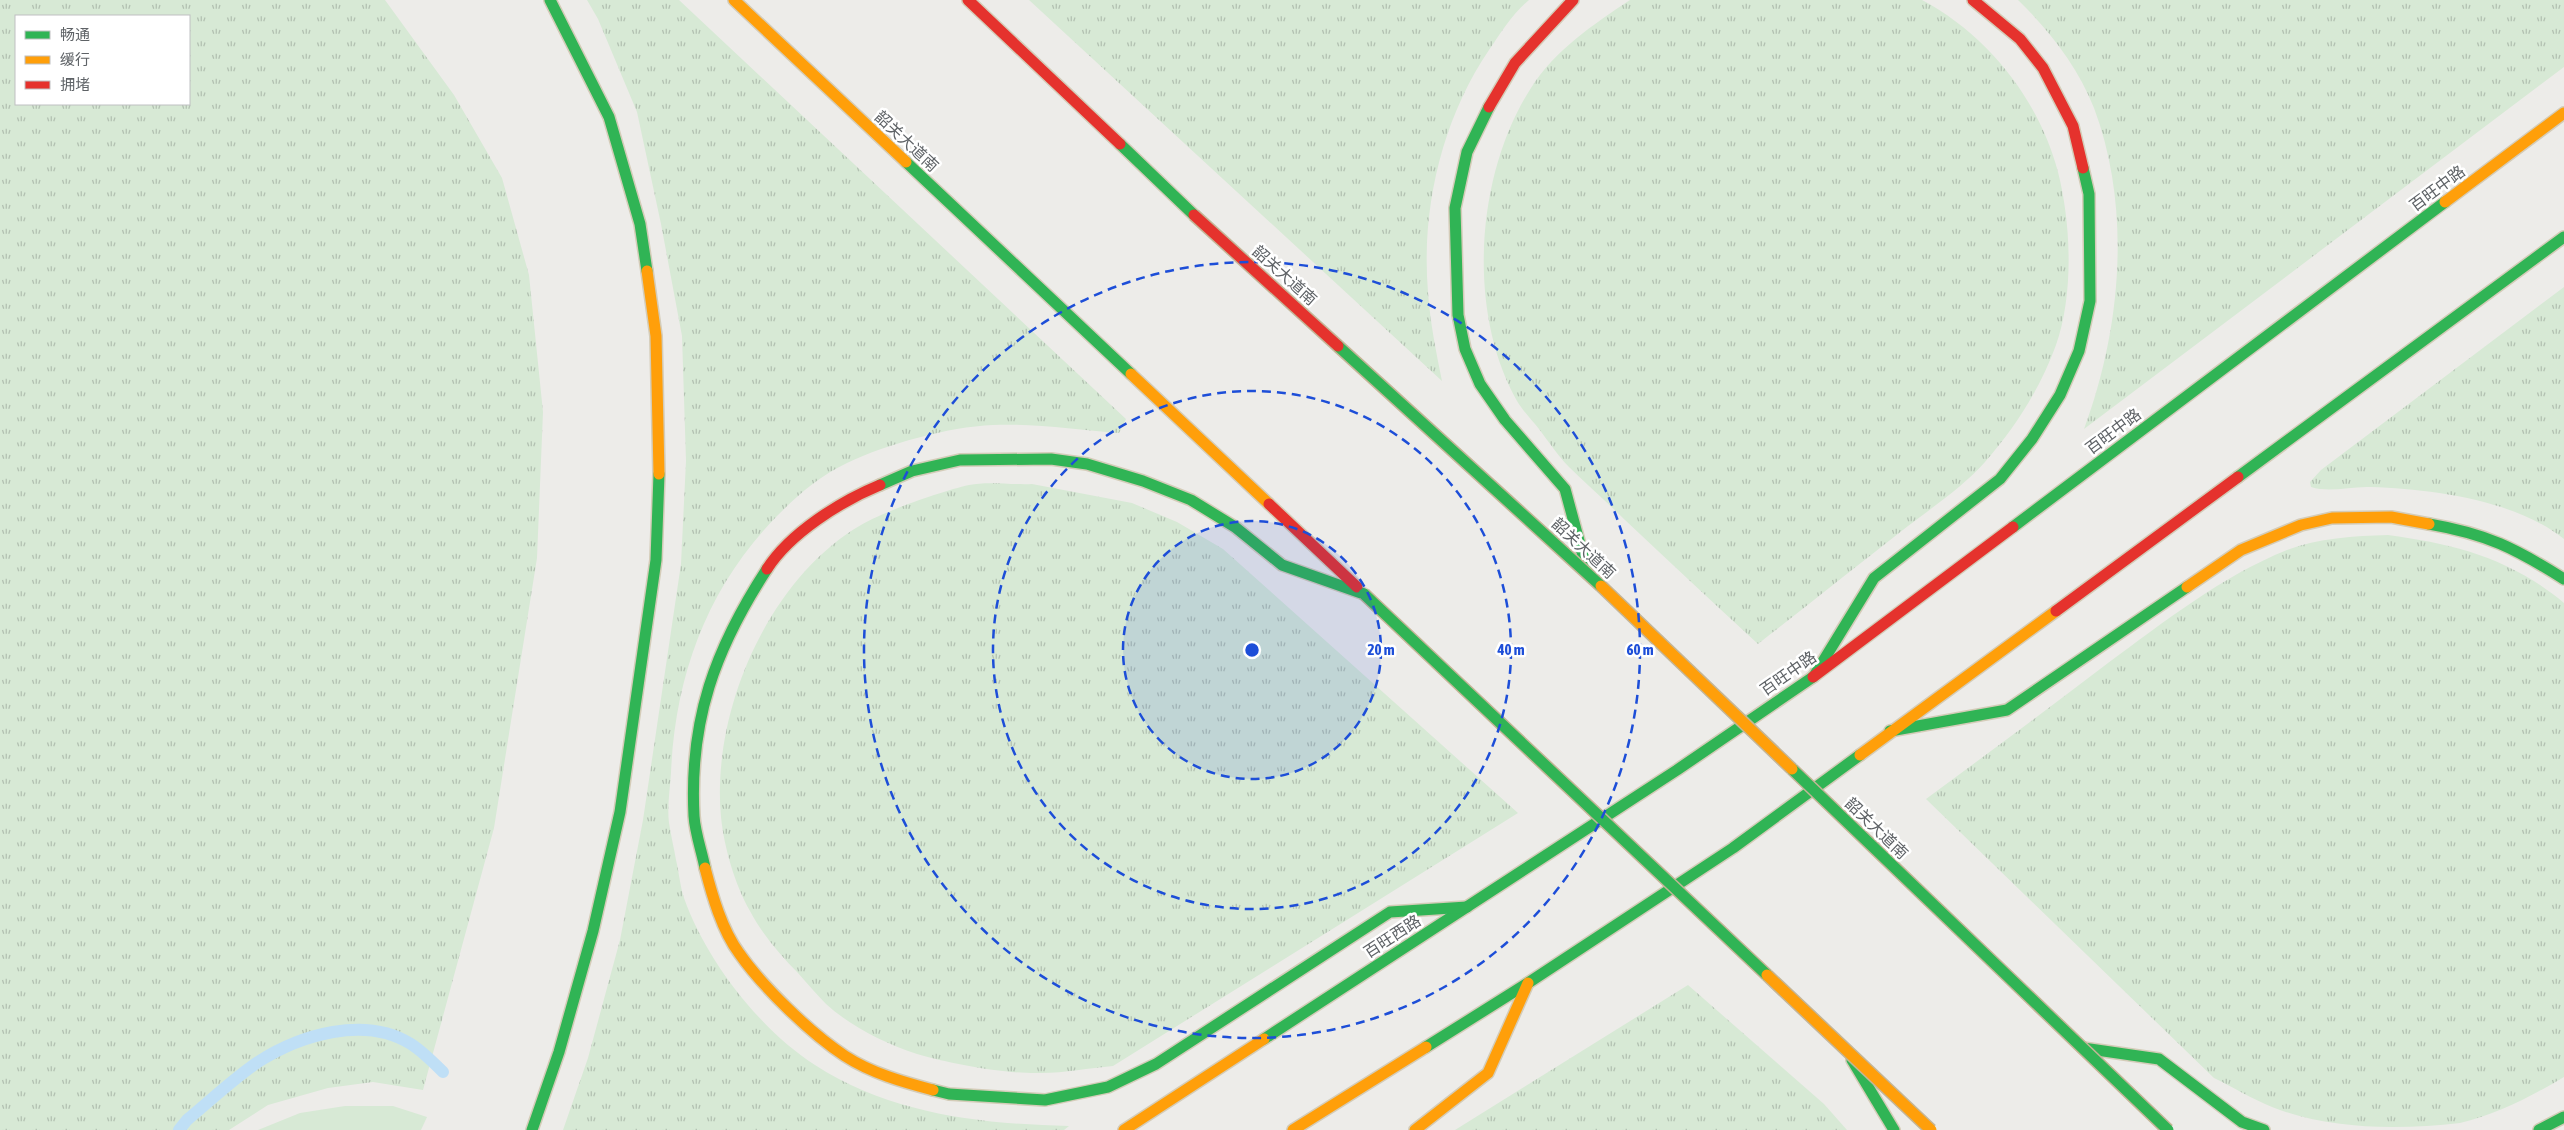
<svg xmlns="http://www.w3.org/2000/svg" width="2564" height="1130" font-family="'Asap Condensed','Noto Sans SC',sans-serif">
<defs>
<pattern id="grass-tufts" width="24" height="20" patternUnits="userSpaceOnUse" patternTransform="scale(1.25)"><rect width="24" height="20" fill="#d7e9d5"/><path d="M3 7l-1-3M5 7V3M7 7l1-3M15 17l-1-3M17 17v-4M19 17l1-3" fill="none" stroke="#b2c0b1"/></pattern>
</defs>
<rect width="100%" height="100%" fill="#edece9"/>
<!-- grass -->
<g fill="url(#grass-tufts)" fill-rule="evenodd">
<path d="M 0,0 L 385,0 L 454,95 L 502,178 L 529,275 L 543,412 L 537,558 L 494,828 L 423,1090 L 373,1082 L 328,1088 L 268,1105 L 229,1130 L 0,1130 ZM 16,16 L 189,16 L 189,104 L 16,104 Z"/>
<path d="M 587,0 L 679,0 L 1126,419 L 1119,433 C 1078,430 1035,423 993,425 C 948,427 887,444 847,463 C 819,476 798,495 777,516 C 708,586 675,675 671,773 C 670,789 667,807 669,823 C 671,836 674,848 676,860 C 679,872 680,886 684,898 C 706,960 759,1029 815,1065 C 891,1114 980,1124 1069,1126 L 1064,1130 L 563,1130 L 588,1058 L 620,940 L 643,820 L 681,564 L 686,461 L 682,336 L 661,224 L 637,112 L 598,19 Z"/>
<path d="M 1029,0 L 1529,0 C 1513,13 1500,34 1489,50 C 1442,119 1421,209 1428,292 C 1430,322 1436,351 1442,381 Z"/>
<path d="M 1630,0 L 1922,0 C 1988,35 2039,100 2058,172 C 2071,223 2074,294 2056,345 C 2041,387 2015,428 1985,462 C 1965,485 1933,507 1908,526 C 1858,565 1808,605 1758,644 C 1713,603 1669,561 1625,520 C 1607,502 1587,485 1569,467 C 1558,456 1549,442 1539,429 C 1532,420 1523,411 1517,401 C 1466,311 1476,173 1531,88 C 1555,50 1594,24 1630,0 Z"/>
<path d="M 2018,0 L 2564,0 L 2564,67 L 2084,429 C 2121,330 2132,209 2094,108 C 2078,67 2049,30 2018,0 Z"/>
<path d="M 2564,287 L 2564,539 C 2515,500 2432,489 2371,487 C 2351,486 2330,493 2311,487 L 2310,482 L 2321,470 Z"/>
<path d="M 1032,484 L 1132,503 L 1177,522 L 1223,549 L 1518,813 L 1113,1066 C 1089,1068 1065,1073 1041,1073 C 1005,1074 951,1064 917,1054 C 886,1044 850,1026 826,1004 C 816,994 807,983 798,973 C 780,955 762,934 750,911 C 735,885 724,847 721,817 C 711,712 768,579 861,525 C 885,511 942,491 969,485 C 988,481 1012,485 1032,484 Z"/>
<path d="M 2388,535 C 2455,544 2510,558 2564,603 L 2564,1077 C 2532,1096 2496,1115 2460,1123 C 2399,1130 2329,1130 2272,1107 C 2252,1099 2233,1087 2214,1078 L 1926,799 C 1987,754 2048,709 2108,663 C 2164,622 2222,576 2287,550 C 2318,538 2354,536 2388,535 Z"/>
<path d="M 1688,985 L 1824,1104 L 1847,1130 L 1455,1130 Z"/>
</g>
<!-- park -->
<path fill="#d7e9d5" d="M 345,1106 L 393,1106 L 427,1117 L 421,1130 L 258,1130 L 300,1113 Z"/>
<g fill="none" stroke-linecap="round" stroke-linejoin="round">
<!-- stream -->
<path stroke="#bfdff6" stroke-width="12" d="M 179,1130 L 187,1120 C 210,1101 233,1079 258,1062 C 300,1035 365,1015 411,1044 C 422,1051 433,1062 443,1072"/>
<!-- fast casing -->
<g stroke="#d4ccb8" stroke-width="14">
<g id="fast">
<path d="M 550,0 L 609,117 L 640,224 L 647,271"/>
<path d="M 1489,107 L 1467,152 L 1455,208 L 1458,315 L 1465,349 L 1480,384 L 1505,420 L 1565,489 L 1588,574"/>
<path d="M 1120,144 L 1194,215"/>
<path d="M 906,162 L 1131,374"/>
<path d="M 2238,477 L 2564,237"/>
<path d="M 880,485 L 912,471 L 960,460 L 1051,459 L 1087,464 L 1143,481 L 1191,500 L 1235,527 L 1282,565 L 1364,594"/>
<path d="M 2429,524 C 2487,534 2515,548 2564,579"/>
<path d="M 2013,527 L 2445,202"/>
<path d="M 1814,676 L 1874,578 L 2000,479 L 2032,439 L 2060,395 L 2079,351 L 2090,301 L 2089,194 L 2083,168"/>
<path d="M 1890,731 L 2007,710 L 2187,587"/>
<path d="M 705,868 C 702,852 695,833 694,816 C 689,720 715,649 767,569"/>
<path d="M 1264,1039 L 1677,770 L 1813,677"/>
<path d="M 1426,1047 L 1528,983 L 1733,848 L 1860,755"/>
<path d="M 2083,1048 L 2159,1059 L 2242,1122 L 2264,1130"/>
<path d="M 1852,1060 L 1894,1130"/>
<path d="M 933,1090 L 949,1094 L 1045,1100 L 1108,1087 L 1156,1064 L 1390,912 L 1467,907"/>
<path d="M 532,1130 L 559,1052 L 593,931 L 620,812 L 656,560 L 659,474"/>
<path d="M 2539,1130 L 2564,1117"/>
</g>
</g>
<!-- slow casing -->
<g stroke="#d4ccb8" stroke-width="14">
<g id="slow">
<path d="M 734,0 L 906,162"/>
<path d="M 2445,202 L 2564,113"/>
<path d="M 647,271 L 656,336 L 659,474"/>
<path d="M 1131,374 L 1269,504"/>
<path d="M 2187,587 L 2241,550 L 2301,525 L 2332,518 L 2391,517 L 2429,524"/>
<path d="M 1860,755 L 2056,611"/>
<path d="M 705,868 C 712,895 722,930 739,953 C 762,986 810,1033 845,1056 C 871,1073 903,1082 933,1090"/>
<path d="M 1124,1130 L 1264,1039"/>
<path d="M 1293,1130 L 1426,1047"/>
<path d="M 1415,1130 L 1488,1073 L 1528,983"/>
</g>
</g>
<!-- jam casing -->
<g stroke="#d4ccb8" stroke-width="14">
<g id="jam">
<path d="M 968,0 L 1120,144"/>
<path d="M 1973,0 L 2020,39 L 2043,68 L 2073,126 L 2083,168"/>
<path d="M 1489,107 L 1515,63 L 1573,0"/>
<path d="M 1269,504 L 1357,587"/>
<path d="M 767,569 C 790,533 841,501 880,485"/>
<path d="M 2056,611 L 2238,477"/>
<path d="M 1813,677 L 2013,527"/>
</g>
</g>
<!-- fast -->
<use href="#fast" stroke="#30b455" stroke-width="11"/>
<!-- slow -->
<use href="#slow" stroke="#ff9f0a" stroke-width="11"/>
<!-- jam -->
<use href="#jam" stroke="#e5322d" stroke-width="11"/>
<!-- fast-bridge casing -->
<g stroke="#c4b597" stroke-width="14" stroke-linecap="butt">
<g id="fast-bridge">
<path d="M 1338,346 L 1601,586"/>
<path d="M 1364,594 L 1767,975"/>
<path d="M 1792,769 L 2168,1130"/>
</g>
</g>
<!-- slow-bridge casing -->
<g stroke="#c4b597" stroke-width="14" stroke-linecap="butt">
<g id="slow-bridge">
<path d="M 1601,586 L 1792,769"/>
<path d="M 1767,975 L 1931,1130"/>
</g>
</g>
<!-- jam-bridge casing -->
<g stroke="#c4b597" stroke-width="14" stroke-linecap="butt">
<path id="jam-bridge" d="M 1194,215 L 1338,346"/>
</g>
<!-- fast-bridge -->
<use href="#fast-bridge" stroke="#30b455" stroke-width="11"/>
<!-- slow-bridge -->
<use href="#slow-bridge" stroke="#ff9f0a" stroke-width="11"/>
<!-- jam-bridge -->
<use href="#jam-bridge" stroke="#e5322d" stroke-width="11"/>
</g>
<!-- distance rings -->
<circle cx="1252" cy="650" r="129" fill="#1d4ed8" fill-opacity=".12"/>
<g fill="none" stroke="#1d4ed8" stroke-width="2.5" stroke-dasharray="9 6">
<circle cx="1252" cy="650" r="129"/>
<circle cx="1252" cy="650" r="259"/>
<circle cx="1252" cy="650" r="388"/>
</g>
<g text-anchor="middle" stroke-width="5" stroke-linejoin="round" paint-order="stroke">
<!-- street labels -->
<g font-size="16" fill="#5e6266" stroke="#fff">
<text transform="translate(907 141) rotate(43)" y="6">韶关大道南</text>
<text transform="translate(2437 188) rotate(-37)" y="6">百旺中路</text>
<text transform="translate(1285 275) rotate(42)" y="6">韶关大道南</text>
<text transform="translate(2113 431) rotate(-37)" y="6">百旺中路</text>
<text transform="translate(1584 548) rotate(43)" y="6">韶关大道南</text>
<text transform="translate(1788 673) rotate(-35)" y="6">百旺中路</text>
<text transform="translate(1877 828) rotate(44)" y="6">韶关大道南</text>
<text transform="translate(1392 936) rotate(-33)" y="6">百旺西路</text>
</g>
</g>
<circle cx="1252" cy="650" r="8" fill="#1d4ed8" stroke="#fff" stroke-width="2.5"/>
<g font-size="15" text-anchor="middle" font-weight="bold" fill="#1d4ed8" stroke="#fff" stroke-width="5" stroke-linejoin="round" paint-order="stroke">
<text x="1381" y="655">20 m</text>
<text x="1511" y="655">40 m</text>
<text x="1640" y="655">60 m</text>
</g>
<!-- legend -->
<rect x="15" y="15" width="175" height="90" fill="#ffffff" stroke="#bfc0c2"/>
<rect x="25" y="31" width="25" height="8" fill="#30b455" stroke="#bfc0c2"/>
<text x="60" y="40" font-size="15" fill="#5e6266">畅通</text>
<rect x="25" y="56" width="25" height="8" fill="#ff9f0a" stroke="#bfc0c2"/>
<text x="60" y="65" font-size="15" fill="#5e6266">缓行</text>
<rect x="25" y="81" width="25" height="8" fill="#e5322d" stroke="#bfc0c2"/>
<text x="60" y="90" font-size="15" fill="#5e6266">拥堵</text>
</svg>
